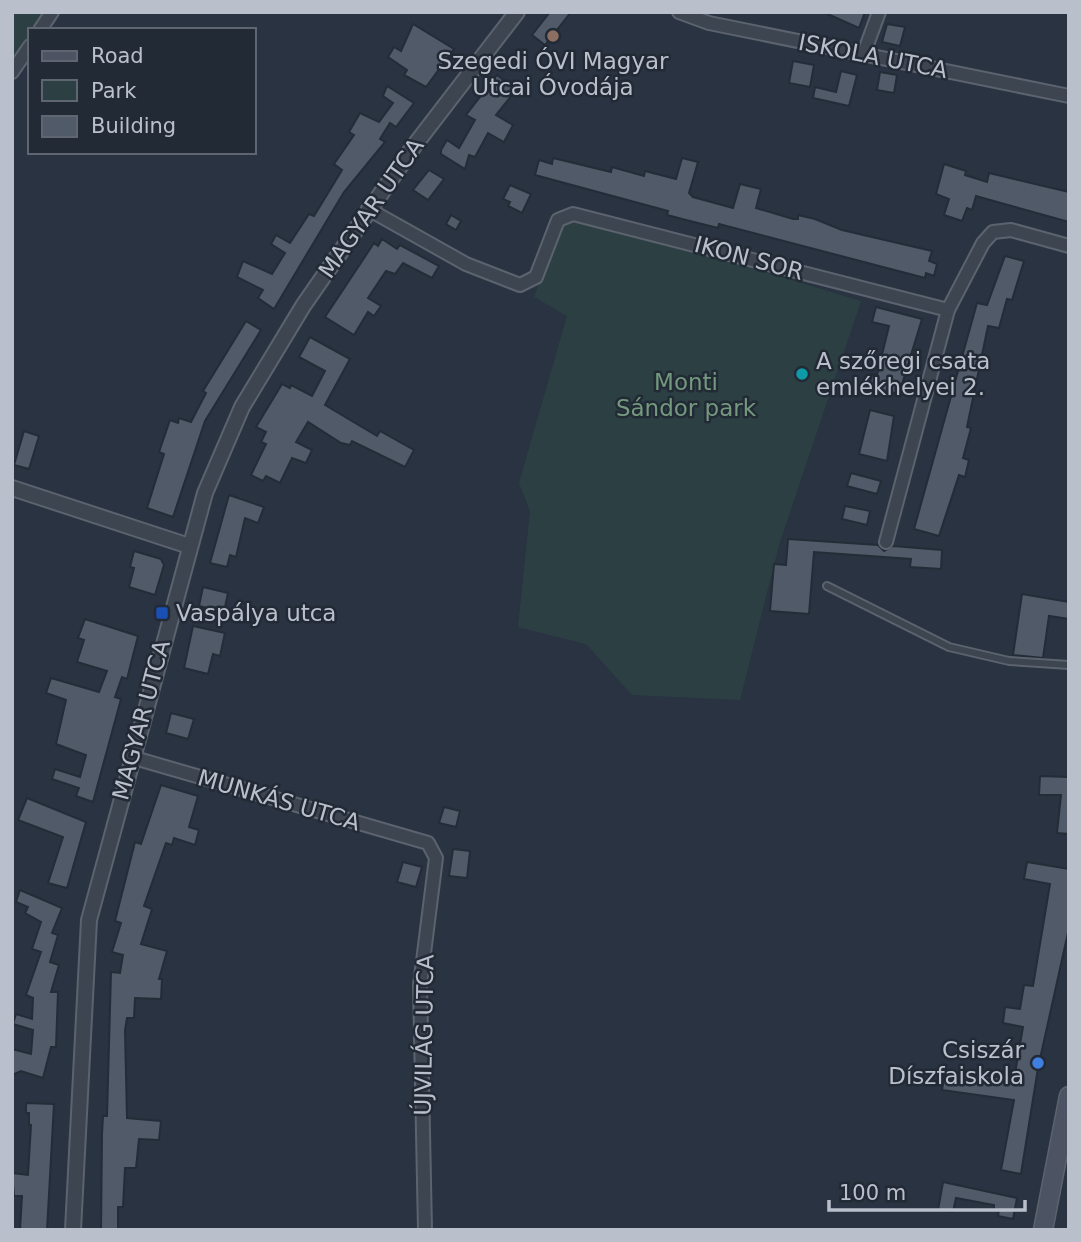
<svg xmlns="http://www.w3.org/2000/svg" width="1081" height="1242" font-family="'DejaVu Sans',sans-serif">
<rect width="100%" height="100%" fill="#293341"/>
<!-- green -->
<g fill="#2c4043">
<path d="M 12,12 L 46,12 L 35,30 L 30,30 L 30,38 L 12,65 Z"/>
<path d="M 572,219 L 587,219 L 861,301 L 779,545 L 740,700 L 632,695 L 586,644 L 518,627 L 530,511 L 519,483 L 567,316 L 534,297 L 559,226 Z"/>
</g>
<!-- building -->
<g fill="#505a69" stroke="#242c38" stroke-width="2">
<path d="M 550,12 L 571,12 L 545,45 L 532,35 Z"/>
<path d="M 823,12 L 865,12 L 859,28 Z"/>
<path d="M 413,24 L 454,49 L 426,87 L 404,75 L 407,70 L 388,57 L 394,47 L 401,51 Z"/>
<path d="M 887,24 L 905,27 L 900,46 L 882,42 Z"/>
<path d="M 793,61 L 814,65 L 810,87 L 789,83 Z"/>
<path d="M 841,71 L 857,75 L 849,106 L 813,98 L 815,87 L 836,92 Z"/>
<path d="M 880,72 L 897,75 L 894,93 L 877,90 Z"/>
<path d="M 497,75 L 516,90 L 496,115 L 513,125 L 504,142 L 488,133 L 475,157 L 469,155 L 465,169 L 441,154 L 441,150 L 447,140 L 459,148 L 475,120 L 466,115 Z"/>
<path d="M 387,86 L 414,103 L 396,127 L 390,123 L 380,139 L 385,142 L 344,192 L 274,309 L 258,298 L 263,290 L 237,277 L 243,261 L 272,274 L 285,253 L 271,244 L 276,235 L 290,243 L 309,214 L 314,216 L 342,170 L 334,164 L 354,135 L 349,132 L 360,113 L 379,122 L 393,103 L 383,96 Z"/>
<path d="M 553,158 L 611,172 L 612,167 L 644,176 L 645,171 L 676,179 L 682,158 L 698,162 L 689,193 L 693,197 L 733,208 L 740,184 L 761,189 L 756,208 L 793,219 L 798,219 L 798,215 L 815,219 L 842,230 L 932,251 L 929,261 L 937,264 L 934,276 L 926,273 L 925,278 L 719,224 L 718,228 L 686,220 L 667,215 L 668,211 L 535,175 L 539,160 L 552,164 Z"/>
<path d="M 944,164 L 966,171 L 965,175 L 987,182 L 989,173 L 1069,192 L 1069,222 L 976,196 L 972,210 L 967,208 L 962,221 L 944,215 L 949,199 L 936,194 Z"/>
<path d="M 429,170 L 444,179 L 428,200 L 413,190 Z"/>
<path d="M 510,185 L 531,194 L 522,213 L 508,206 L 510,202 L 503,199 Z"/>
<path d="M 451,215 L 461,221 L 456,230 L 446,224 Z"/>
<path d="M 382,239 L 397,249 L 400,245 L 439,266 L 432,278 L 403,263 L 395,274 L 386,271 L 368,298 L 381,306 L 374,316 L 368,312 L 354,335 L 325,317 L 374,243 L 378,246 Z"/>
<path d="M 1005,256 L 1024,261 L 1012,300 L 1007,299 L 999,328 L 988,326 L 967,427 L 971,428 L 963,458 L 969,460 L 965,477 L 959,475 L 939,536 L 914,529 L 977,303 L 987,305 Z"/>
<path d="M 876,307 L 922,319 L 899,394 L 869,387 L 872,374 L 877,375 L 889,326 L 872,322 Z"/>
<path d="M 246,321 L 261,330 L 205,421 L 173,517 L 147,508 L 164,454 L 159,452 L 170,420 L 178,423 L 179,418 L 191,422 L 206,393 L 203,391 Z"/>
<path d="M 310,337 L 350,359 L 325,405 L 377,436 L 380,431 L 414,450 L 405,467 L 352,441 L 350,445 L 341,443 L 308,422 L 296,442 L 312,450 L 306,463 L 292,458 L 280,483 L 266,476 L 263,481 L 251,475 L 266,444 L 261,442 L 266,432 L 256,427 L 282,384 L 290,388 L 291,385 L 312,396 L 325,371 L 299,357 Z"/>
<path d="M 870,410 L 894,416 L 887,461 L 859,454 Z"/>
<path d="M 24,431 L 39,436 L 29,469 L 14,465 Z"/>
<path d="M 851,473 L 881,481 L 877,494 L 847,486 Z"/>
<path d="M 229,495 L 264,507 L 258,523 L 245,518 L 236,557 L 230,555 L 227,567 L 210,563 Z"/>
<path d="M 845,506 L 870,511 L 867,525 L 842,519 Z"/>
<path d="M 788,539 L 878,545 L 884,551 L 893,546 L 942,550 L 941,569 L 910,567 L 911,559 L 814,552 L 809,614 L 770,611 L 774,564 L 786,565 Z"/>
<path d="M 134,551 L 161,559 L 164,565 L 155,595 L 129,587 L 134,568 L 130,567 Z"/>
<path d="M 203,587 L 228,593 L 224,612 L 199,606 Z"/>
<path d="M 1022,594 L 1069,602 L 1069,619 L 1049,616 L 1043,658 L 1013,655 Z"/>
<path d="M 85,619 L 138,636 L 127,679 L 122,677 L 115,697 L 121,699 L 93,802 L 76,796 L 79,788 L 52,779 L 55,769 L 80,777 L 86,755 L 56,744 L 66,700 L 46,693 L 51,678 L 99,692 L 107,671 L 77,662 L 84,640 L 78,638 Z"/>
<path d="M 193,626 L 225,633 L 220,656 L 213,654 L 208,674 L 184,668 Z"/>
<path d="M 171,713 L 194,719 L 188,739 L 166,733 Z"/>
<path d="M 1040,776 L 1069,777 L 1069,834 L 1057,833 L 1061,795 L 1039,795 Z"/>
<path d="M 161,785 L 198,796 L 189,827 L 199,830 L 195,845 L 174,838 L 172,845 L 166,843 L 144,906 L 152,909 L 141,944 L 167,951 L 159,979 L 162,979 L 161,999 L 135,998 L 134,1018 L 127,1018 L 125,1030 L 127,1118 L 161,1121 L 159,1140 L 139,1139 L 136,1168 L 125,1168 L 123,1207 L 118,1207 L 118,1230 L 101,1230 L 102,1134 L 103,1116 L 107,1116 L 111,972 L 120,973 L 123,955 L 112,952 L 121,923 L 115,921 L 135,842 L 141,844 Z"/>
<path d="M 27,798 L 86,822 L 67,888 L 48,883 L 63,837 L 18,820 Z"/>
<path d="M 444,807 L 460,811 L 456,827 L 439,823 Z"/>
<path d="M 453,849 L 470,851 L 467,878 L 449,876 Z"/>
<path d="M 403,862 L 422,867 L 416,887 L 397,882 Z"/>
<path d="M 1027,862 L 1069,869 L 1069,928 L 1038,1068 L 1021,1174 L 1001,1170 L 1014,1100 L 942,1090 L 945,1071 L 1014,1079 L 1023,1027 L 1003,1023 L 1005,1007 L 1020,1009 L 1024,985 L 1033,986 L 1050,884 L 1024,879 Z"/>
<path d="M 20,890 L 62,908 L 52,933 L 58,935 L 50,962 L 59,965 L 51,992 L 58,992 L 56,1047 L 51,1047 L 43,1078 L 21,1071 L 12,1075 L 12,1049 L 31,1054 L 33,1030 L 13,1024 L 16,1014 L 32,1019 L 33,998 L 26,995 L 41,952 L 32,949 L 41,922 L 25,913 L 28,907 L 16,902 Z"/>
<path d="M 26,1103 L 54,1104 L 47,1230 L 20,1230 L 22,1196 L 14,1196 L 12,1173 L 28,1175 L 31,1125 L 29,1125 L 29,1113 L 26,1113 Z"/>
<path d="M 943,1182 L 1017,1198 L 1013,1219 L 998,1216 L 999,1210 L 994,1210 L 994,1205 L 956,1198 L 953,1212 L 938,1210 Z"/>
</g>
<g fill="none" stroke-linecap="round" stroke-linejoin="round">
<!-- service casing -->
<g stroke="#5b636e" stroke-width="10">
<path id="service" d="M 827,586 L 949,647 L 1009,661 L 1069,665"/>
</g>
<!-- minor casing -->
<g stroke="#5b636e" stroke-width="16">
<g id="minor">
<path d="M 679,12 L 709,23 L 1069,96"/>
<path d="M 40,30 L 52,12"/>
<path d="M 864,53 L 879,12"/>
<path d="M 12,72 L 30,46"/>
<path d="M 368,209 L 466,264 L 520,285 L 536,277 L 558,220 L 573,214 L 948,310 L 886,542"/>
<path d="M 948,310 L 983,243 L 993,232 L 1011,230 L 1069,246"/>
<path d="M 131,757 L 428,843 L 436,858 L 420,985 L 425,1230"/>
</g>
</g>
<!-- tertiary casing -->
<g stroke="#5b636e" stroke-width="18">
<g id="tertiary">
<path d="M 12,488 L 189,546"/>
<path d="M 73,1230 L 89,920 L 205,493 L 242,407 L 303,306 L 414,146 L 517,12"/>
</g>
</g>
<!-- secondary casing -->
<g stroke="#5b636e" stroke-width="21">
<path id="secondary" d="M 1043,1230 L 1069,1096"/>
</g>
<!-- service -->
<use href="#service" stroke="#3d4551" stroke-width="6"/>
<!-- minor -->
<use href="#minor" stroke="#3d4551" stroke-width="12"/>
<!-- tertiary -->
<use href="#tertiary" stroke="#3d4551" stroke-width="14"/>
<!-- secondary -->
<use href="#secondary" stroke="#4c5463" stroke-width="18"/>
</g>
<!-- markers -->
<circle fill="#8d6e63" stroke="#222a36" stroke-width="2.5" cx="553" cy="36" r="7"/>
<circle fill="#0f9aa8" stroke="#222a36" stroke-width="2.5" cx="802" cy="374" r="7"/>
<rect fill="#1a4fb4" stroke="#222a36" stroke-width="2.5" x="155" y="606" width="14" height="14" rx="3.5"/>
<circle fill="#3f7fe0" stroke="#222a36" stroke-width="2.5" cx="1038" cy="1063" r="7"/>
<g text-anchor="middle" stroke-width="5" stroke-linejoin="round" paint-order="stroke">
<!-- street labels -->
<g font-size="23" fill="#bac0cb" stroke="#222a36">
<text transform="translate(873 56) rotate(11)" y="8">ISKOLA UTCA</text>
<text transform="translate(371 208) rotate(-55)" y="8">MAGYAR UTCA</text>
<text transform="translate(749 258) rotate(15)" y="8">IKON SOR</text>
<text transform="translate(141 720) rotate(-75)" y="8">MAGYAR UTCA</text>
<text transform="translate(279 800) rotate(16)" y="8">MUNKÁS UTCA</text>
<text transform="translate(424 1035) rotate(-89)" y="8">ÚJVILÁG UTCA</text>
</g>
<!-- poi labels -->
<g font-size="23" fill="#bac0cb" stroke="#222a36" text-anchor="start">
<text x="553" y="69" text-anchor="middle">Szegedi ÓVI Magyar<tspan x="553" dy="26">Utcai Óvodája</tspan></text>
<text x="816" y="369">A szőregi csata<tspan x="816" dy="26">emlékhelyei 2.</tspan></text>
<text x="176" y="621">Vaspálya utca</text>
<text x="1024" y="1058" text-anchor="end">Csiszár<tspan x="1024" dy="26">Díszfaiskola</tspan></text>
</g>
<!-- park labels -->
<g font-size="23" fill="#74997e" stroke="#222a36">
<text x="686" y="390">Monti<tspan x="686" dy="26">Sándor park</tspan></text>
</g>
</g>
<!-- border -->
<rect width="1081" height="1242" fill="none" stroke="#bac0cb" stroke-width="28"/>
<!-- legend -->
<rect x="28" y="28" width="228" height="126" fill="#222a36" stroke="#5f6672" stroke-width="2"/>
<rect x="42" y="51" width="35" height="10" fill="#4c5463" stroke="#5f6672" stroke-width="2"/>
<text x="91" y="63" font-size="21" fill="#bac0cb">Road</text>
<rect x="42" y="80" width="35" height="21" fill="#2c4043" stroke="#5f6672" stroke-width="2"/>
<text x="91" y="98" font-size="21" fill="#bac0cb">Park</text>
<rect x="42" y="116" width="35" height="21" fill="#505a69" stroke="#5f6672" stroke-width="2"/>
<text x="91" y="133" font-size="21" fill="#bac0cb">Building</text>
<!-- scale -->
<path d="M829 1200v10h196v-10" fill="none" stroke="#bac0cb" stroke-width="3.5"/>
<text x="839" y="1200" font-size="21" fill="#bac0cb" stroke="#222a36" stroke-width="5" paint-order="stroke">100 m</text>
</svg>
